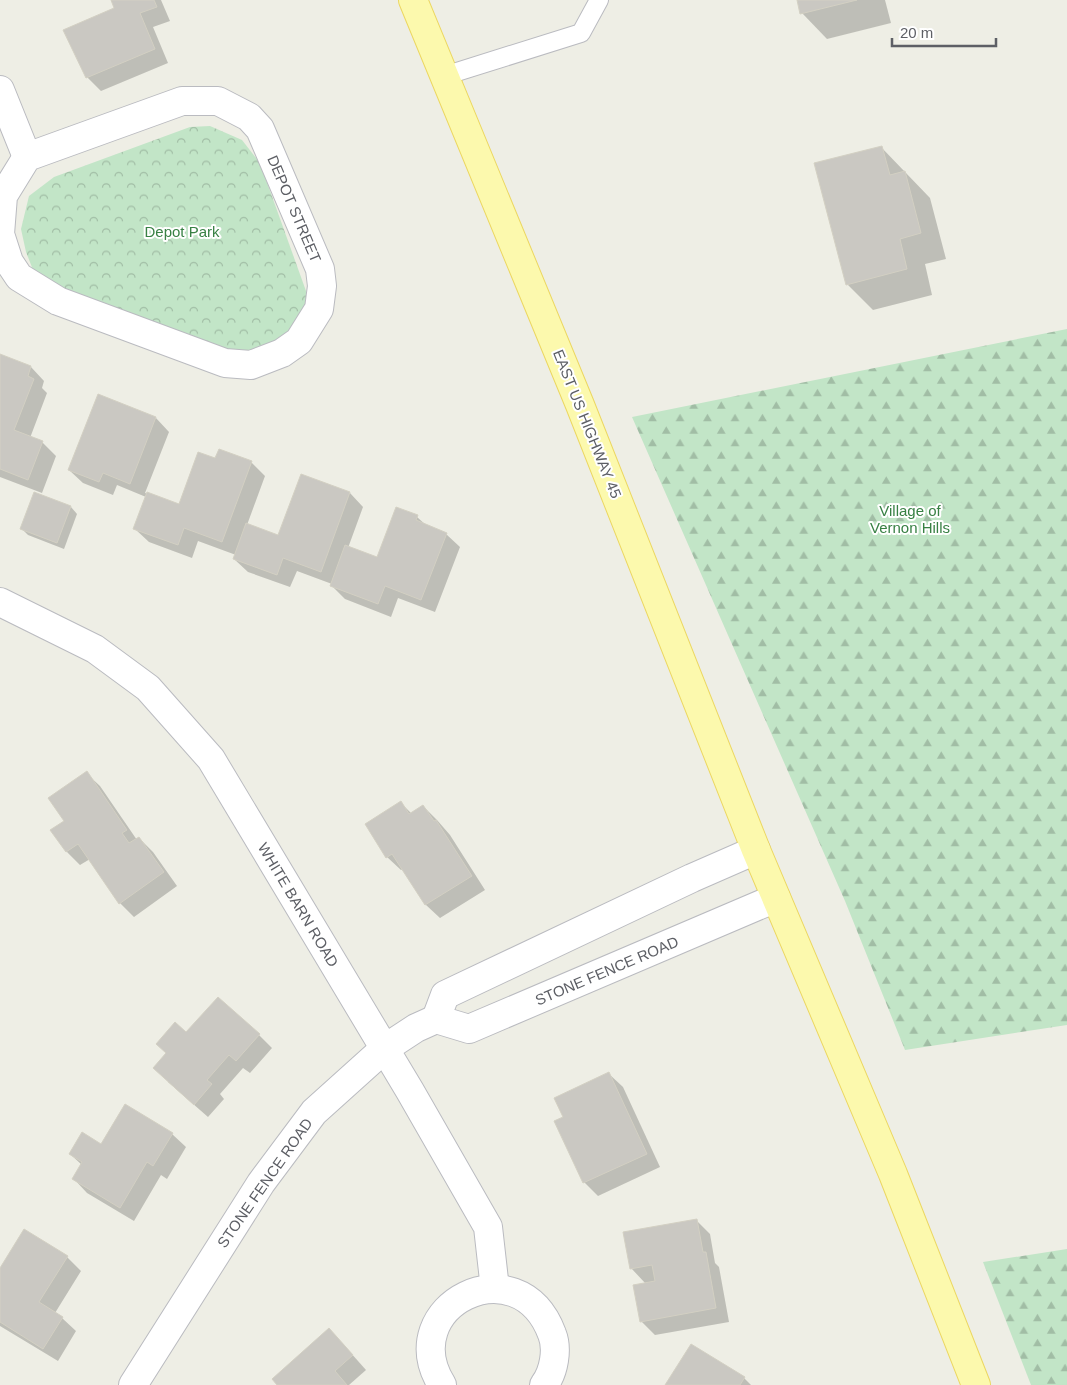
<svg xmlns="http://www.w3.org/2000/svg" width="1067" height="1385" font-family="Arial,sans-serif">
<defs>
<pattern id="forest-firs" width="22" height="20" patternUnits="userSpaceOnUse" patternTransform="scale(1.25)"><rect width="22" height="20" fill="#c2e5c7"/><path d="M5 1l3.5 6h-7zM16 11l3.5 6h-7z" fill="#a1bda5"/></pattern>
<pattern id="park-crowns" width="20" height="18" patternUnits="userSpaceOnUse" patternTransform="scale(1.25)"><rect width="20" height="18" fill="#c2e5c7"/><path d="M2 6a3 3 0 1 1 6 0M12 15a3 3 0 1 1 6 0" fill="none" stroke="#a1bda5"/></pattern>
</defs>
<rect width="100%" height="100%" fill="#eeeee5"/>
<!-- forest -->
<g fill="url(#forest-firs)">
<path d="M 1067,329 L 1067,1025 L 905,1050 L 845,901 L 632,417 Z"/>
<path d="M 1067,1249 L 1067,1385 L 1031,1385 L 983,1262 Z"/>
</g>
<!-- park -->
<path fill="url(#park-crowns)" d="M 210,126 L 242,140 L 260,163 L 306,291 L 306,312 L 295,331 L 260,356 L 229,354 L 63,291 L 35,275 L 26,252 L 21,229 L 29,196 L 54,177 L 190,127 Z"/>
<!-- shadow -->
<g fill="#0003">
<path d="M 113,0 L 161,0 L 170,21 L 153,27 L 168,63 L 101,91 L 87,77 L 116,8 Z"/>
<path d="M 798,0 L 885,0 L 891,23 L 827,39 L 802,13 Z"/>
<path d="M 881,147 L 930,198 L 946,259 L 925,264 L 932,295 L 873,310 L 847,284 Z"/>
<path d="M 0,356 L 31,367 L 44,381 L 42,388 L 47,393 L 30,438 L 42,442 L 56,456 L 42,493 L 0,477 Z"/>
<path d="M 156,418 L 169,432 L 145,493 L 180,505 L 216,460 L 251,462 L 265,476 L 247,525 L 279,537 L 350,493 L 363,507 L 348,548 L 378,559 L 397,509 L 417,517 L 427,526 L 446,534 L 460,547 L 435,612 L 398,598 L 391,617 L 345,599 L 331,585 L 332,584 L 297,571 L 290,587 L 248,572 L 234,559 L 236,555 L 198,541 L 192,558 L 149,542 L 135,529 L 146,497 L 117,485 L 113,495 L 83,483 L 69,470 Z"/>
<path d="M 71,507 L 77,514 L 64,549 L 28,535 L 21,528 Z"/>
<path d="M 86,773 L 100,786 L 137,840 L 139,838 L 153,852 L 177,886 L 134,917 L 120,903 L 90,859 L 80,865 L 67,852 L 52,830 L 65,821 Z"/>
<path d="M 401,803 L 412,814 L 423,806 L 437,820 L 450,835 L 485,890 L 440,918 L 426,905 L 403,869 L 401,870 L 387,857 Z"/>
<path d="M 186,1034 L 259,1035 L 272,1048 L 250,1073 L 243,1068 L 220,1094 L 224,1099 L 208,1117 L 168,1082 Z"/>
<path d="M 609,1074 L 623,1087 L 660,1167 L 598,1196 L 584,1182 L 564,1117 Z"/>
<path d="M 172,1134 L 186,1147 L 167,1179 L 161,1175 L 134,1221 L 87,1193 L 74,1179 L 82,1165 L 70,1154 L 102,1145 Z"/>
<path d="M 696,1220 L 710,1234 L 715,1263 L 719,1267 L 729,1322 L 655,1335 L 641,1321 L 646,1284 L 631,1268 Z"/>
<path d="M 67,1257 L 81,1271 L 55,1313 L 62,1318 L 76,1331 L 58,1361 L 0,1326 L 0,1270 Z"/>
<path d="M 342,1343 L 366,1370 L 349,1385 L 279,1385 Z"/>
<path d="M 744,1378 L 751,1385 L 666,1385 Z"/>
</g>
<!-- building -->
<g fill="#cac8c2" stroke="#d3d0c3">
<path d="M 111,0 L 154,0 L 157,7 L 140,13 L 155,49 L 86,78 L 63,30 L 114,8 Z"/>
<path d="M 797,0 L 857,0 L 800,14 Z"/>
<path d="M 882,146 L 890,175 L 905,171 L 921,233 L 900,239 L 907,269 L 846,285 L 814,163 Z"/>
<path d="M 0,354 L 31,366 L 28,376 L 34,379 L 14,430 L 43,441 L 28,480 L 0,469 Z"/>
<path d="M 98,394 L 156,417 L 130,484 L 103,473 L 99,482 L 68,470 Z"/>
<path d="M 219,449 L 252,461 L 222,542 L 184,528 L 178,545 L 133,529 L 147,492 L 179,504 L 198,452 L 215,458 Z"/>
<path d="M 301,474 L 350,492 L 321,572 L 283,558 L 277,575 L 233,559 L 246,523 L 278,535 Z"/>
<path d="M 34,492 L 71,506 L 57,543 L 20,529 Z"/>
<path d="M 396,507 L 418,515 L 416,520 L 447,533 L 421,600 L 385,586 L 378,604 L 330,586 L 345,545 L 377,557 Z"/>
<path d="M 87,771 L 127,830 L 122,833 L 129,843 L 139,837 L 164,872 L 119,904 L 78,844 L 66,852 L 50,830 L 64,821 L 48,798 Z"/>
<path d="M 401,801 L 409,814 L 423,805 L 434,821 L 436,820 L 472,876 L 425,905 L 392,854 L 386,858 L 365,824 Z"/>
<path d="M 218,997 L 260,1034 L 236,1061 L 229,1055 L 207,1080 L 212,1084 L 194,1105 L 153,1068 L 166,1053 L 156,1044 L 175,1022 L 186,1032 Z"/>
<path d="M 609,1072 L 647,1154 L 583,1183 L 554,1121 L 563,1117 L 554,1098 Z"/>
<path d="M 125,1104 L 173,1133 L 153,1166 L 147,1162 L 120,1208 L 72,1179 L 82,1162 L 69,1154 L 82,1132 L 101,1144 Z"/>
<path d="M 697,1219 L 703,1252 L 706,1252 L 716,1308 L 640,1322 L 633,1285 L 655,1281 L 652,1265 L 630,1269 L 623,1232 Z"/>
<path d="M 24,1229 L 68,1256 L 39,1302 L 63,1317 L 43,1349 L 0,1322 L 0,1268 Z"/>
<path d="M 329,1328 L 353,1355 L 335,1371 L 347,1385 L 277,1385 L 272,1379 Z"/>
<path d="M 691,1344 L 745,1377 L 740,1385 L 665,1385 Z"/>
</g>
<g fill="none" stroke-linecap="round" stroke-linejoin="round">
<!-- lane casing -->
<g stroke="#babbc0" stroke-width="20">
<path id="lane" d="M 444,76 L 581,33 L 599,0"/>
</g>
<!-- street casing -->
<g stroke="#babbc0" stroke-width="30">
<g id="street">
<path d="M 0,90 L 27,157"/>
<path d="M 182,101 L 218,101 L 249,117 L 260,129 L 320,269 L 322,286 L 319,309 L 299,341 L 282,353 L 251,365 L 225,363 L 58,301 L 19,277 L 9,262 L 0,234 L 3,196 L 27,157 Z"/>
<path d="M 0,602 L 95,649 L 148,688 L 211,759 L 410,1091 L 488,1227 L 495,1289"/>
<path d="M 756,850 L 692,878 L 445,995 L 436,1019 L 469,1029 L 776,898"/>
<path d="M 133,1385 L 261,1183 L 314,1112 L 384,1049 L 416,1028 L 436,1019"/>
<path d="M 442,1385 C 393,1306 518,1243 552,1334 C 558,1349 554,1372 544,1385"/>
</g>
</g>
<!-- primary casing -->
<g stroke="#ecd761" stroke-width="30">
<path id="primary" d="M 413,0 L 580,405 L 756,850 L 893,1174 L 976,1385"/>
</g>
<!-- lane -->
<use href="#lane" stroke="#fff" stroke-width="18"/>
<!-- street -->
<use href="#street" stroke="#fff" stroke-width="28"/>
<!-- primary -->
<use href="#primary" stroke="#fcf9ad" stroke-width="28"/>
</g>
<g text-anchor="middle" stroke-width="4" stroke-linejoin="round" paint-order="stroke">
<!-- street labels -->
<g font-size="15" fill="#5d5f65" stroke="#fff">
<text transform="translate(294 209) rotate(67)" y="5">DEPOT STREET</text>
<text transform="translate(587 424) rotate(68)" y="5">EAST US HIGHWAY 45</text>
<text transform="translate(298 905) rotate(59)" y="5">WHITE BARN ROAD</text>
<text transform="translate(607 971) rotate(-23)" y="5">STONE FENCE ROAD</text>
<text transform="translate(265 1183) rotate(-55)" y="5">STONE FENCE ROAD</text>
</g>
<!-- park labels -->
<g font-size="15" fill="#388144" stroke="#fff">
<text x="182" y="237">Depot Park</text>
<text x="910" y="516">Village of<tspan x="910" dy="17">Vernon Hills</tspan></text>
</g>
</g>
<!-- scale -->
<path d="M892 38v8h104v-8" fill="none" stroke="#5d5f65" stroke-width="2.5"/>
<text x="900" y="38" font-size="15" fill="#5d5f65" stroke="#ffffff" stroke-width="4" paint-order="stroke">20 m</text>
</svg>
